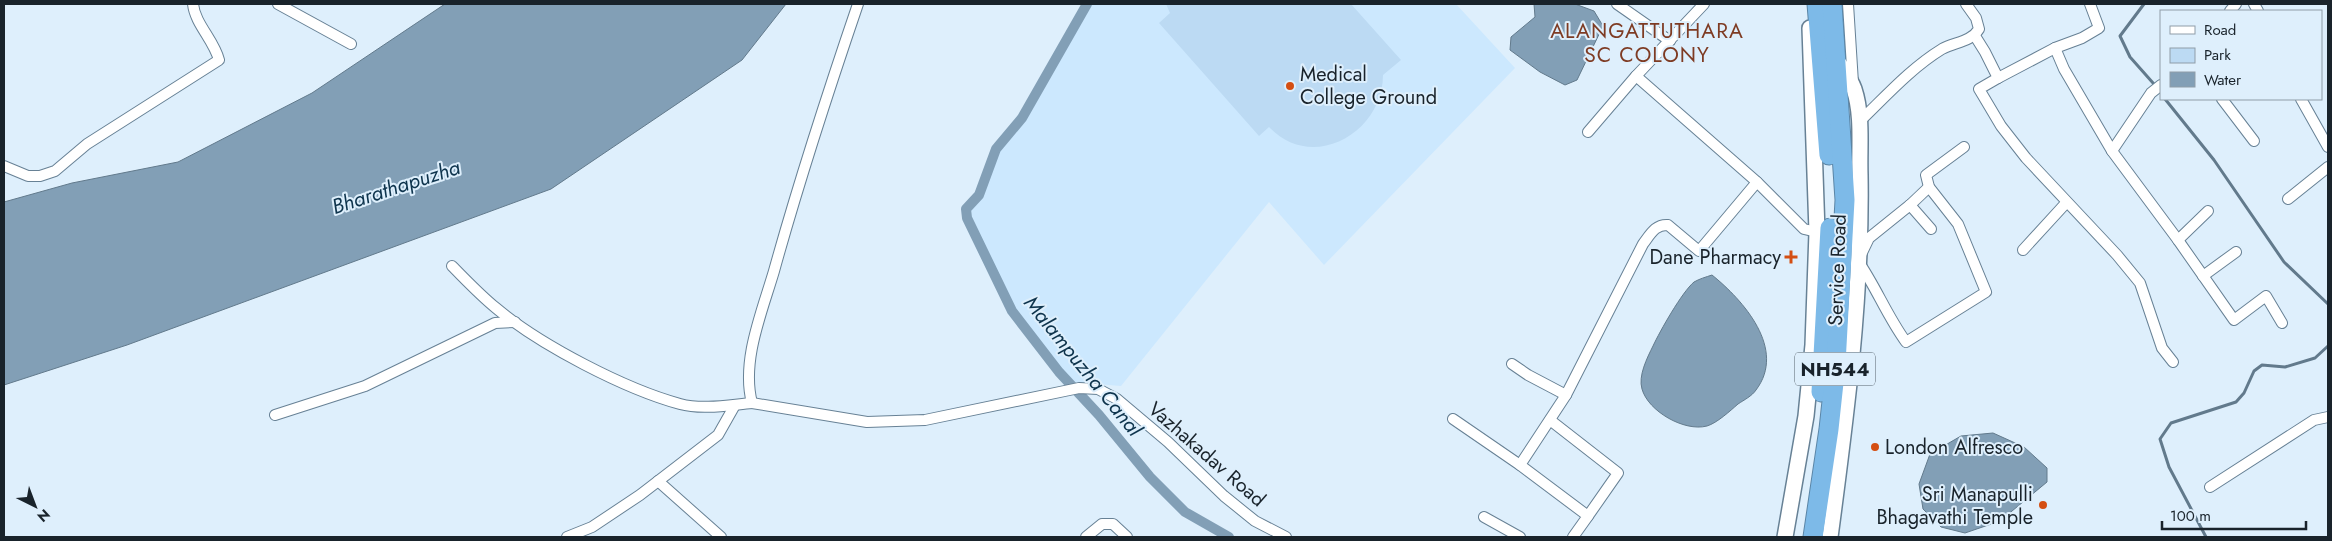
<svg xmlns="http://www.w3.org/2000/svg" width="2332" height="541" font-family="Jost,sans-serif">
<rect width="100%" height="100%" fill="#deeffc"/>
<!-- built -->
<path fill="#cce8fe" d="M 1089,4 L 1456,4 L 1515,68 L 1324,265 L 1269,202 L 1121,386 L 1071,382 L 1025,329 L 969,217 L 968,208 L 980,197 L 998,147 L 1023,118 Z"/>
<!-- green -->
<path fill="#bcdaf3" d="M 1166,4 L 1351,4 L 1401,60 L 1383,75 C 1383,133 1312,173 1269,127 L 1259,136 L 1159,23 L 1170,13 Z"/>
<!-- water -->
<g fill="#829fb6" stroke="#627a8c">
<path d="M 445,4 L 786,4 L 742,60 L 551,189 L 127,345 L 4,385 L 4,202 L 72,183 L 178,162 L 312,93 Z"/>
<path d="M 1534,4 L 1575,4 L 1594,11 L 1603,26 L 1577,80 L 1565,85 L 1540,72 L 1510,50 L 1511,37 L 1535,17 Z"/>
<path d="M 1712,275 C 1743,300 1787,349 1756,390 C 1752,396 1744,400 1738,404 C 1730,411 1717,423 1707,426 C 1684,432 1648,411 1642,389 C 1638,376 1647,358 1653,346 C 1660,331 1682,292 1694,282 C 1699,279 1706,277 1712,275 Z"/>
<path d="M 1993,433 L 2024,447 L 2047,468 L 2047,482 L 2000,521 L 1965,533 L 1941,527 L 1923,509 L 1919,484 L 1930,454 L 1961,436 Z"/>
</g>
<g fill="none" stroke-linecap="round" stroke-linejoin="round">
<!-- stream -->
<g stroke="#627a8c" stroke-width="3">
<path d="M 2144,4 L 2120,36 L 2130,57 L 2161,92"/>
<path d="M 2165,99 L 2214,160 L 2284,262 L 2328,304"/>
<path d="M 2206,537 L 2169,467 L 2160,439 L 2171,423 L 2236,402 L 2244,393 L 2254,371 L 2262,365 L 2285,367 L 2315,358 L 2328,346"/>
</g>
<!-- canal -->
<path stroke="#829fb6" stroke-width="10" d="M 1087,4 L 1022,118 L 996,149 L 979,195 L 966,209 L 967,218 L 1012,311 L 1059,372 L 1099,415 L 1150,477 L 1185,512 L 1229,537"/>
<!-- street casing -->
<g stroke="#678195" stroke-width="12">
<g id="street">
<path d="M 278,4 L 351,44"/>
<path d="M 1617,4 L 1670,41"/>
<path d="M 1848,4 L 1853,83"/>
<path d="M 2090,4 L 2099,28 L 2082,38 L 2055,48 L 2064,69 L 2112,151"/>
<path d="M 2254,4 L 2258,11"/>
<path d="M 2230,11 L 2236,4"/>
<path d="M 1975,36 L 1985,52 L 1998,78 L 1979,89 L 2001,126 L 2026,158 L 2117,255 L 2140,283 L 2162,348 L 2173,362"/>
<path d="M 1636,76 L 1757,182 L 1804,229 L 1817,232"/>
<path d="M 1998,78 L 2055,48"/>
<path d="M 2161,85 L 2151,93 L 2112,151 L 2178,240 L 2234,320 L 2266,296 L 2282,323"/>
<path d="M 2222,99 L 2254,141"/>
<path d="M 2301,99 L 2328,147"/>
<path d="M 1860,121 C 1886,96 1911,68 1942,49 C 1955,42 1971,42 1979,29 L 1976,18 L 1966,4"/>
<path d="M 1588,132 L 1636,76 L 1704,4"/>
<path d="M 4,166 L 28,176 L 40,176 L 55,171 L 87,144 L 219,60 C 214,40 195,24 193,4"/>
<path d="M 2288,199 L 2328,167"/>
<path d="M 1910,205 L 1929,187"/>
<path d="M 1931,229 L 1910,205 L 1869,238 L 1858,261 C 1876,287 1887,316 1906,342 L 1986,292 L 1958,224 L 1929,187 L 1926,175 L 1964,147"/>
<path d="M 2178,240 L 2208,211"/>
<path d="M 2023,250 L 2066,203"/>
<path d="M 452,266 C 466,280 480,295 496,308 C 540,345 625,389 680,404 C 702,410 729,405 752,403 C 741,361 762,312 774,271 C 799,181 828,92 858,4"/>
<path d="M 2203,276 L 2236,252"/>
<path d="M 1512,364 L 1528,375 L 1566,395"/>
<path d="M 752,403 L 867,422 L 925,420 L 1079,388 L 1098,389 L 1117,399 L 1168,442 L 1224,496 L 1255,521 L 1286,537"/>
<path d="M 275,415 L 365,386 L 495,323 L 515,322"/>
<path d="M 1453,419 L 1520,465"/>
<path d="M 1550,420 L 1618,473 L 1588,516"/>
<path d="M 658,481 L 721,537"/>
<path d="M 2210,487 L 2314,420 L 2328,417"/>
<path d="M 1484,517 L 1520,537"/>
<path d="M 567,537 L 592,527 L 640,495 L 718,435 L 735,405"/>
<path d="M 1086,537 L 1102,524 L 1113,524 L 1127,537"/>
<path d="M 1573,537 L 1588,516 L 1520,465 L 1566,395 L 1643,244 C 1650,235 1655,224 1668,225 L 1699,251 L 1757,182"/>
</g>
</g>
<!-- secondary casing -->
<g stroke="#678195" stroke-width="18">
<g id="secondary">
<path d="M 1785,537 L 1806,416 L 1813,345 L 1817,232 L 1810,28"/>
<path d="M 1830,537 C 1846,417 1862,297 1860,175 C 1859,147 1863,116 1854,89 C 1850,78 1842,68 1836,59"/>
</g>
</g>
<!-- highway casing -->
<g stroke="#5a85a6" stroke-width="21">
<g id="highway">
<path d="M 1817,4 L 1829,155"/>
<path d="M 1821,392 L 1830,228"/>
<path d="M 1813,537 L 1829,429 L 1836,364 L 1845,200 L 1832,4"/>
</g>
</g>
<!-- street -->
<use href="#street" stroke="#fff" stroke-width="10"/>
<!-- secondary -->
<use href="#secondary" stroke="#fff" stroke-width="15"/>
<!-- highway -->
<use href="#highway" stroke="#7dbae8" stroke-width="19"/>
</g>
<!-- markers -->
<g fill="#d44e12" stroke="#deeffc" stroke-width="2">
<circle cx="1290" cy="86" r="5"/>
<path d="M1788.5 249.5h5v5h5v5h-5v5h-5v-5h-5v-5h5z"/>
<circle cx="1875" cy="447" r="5"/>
<circle cx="2043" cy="505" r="5"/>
</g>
<g text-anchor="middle" stroke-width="4" stroke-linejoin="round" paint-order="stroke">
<!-- shield labels -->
<rect fill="#deeffc" stroke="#54606a" stroke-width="1" x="1795" y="352.5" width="80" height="33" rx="4"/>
<g font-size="19" font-weight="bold" fill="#19232b">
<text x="1835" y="376">NH544</text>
</g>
<!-- poi labels -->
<g font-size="20" fill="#19232b" stroke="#deeffc" text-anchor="start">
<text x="1300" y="81">Medical<tspan x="1300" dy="23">College Ground</tspan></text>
<text x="1781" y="264" text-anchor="end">Dane Pharmacy</text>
<text x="1885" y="454">London Alfresco</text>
<text x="2033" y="501" text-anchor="end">Sri Manapulli<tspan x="2033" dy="23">Bhagavathi Temple</tspan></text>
</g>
<!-- street labels -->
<g font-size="20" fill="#19232b" stroke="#deeffc">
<text transform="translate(1837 270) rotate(-88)" y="7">Service Road</text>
<text transform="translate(1207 454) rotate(41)" y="7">Vazhakadav Road</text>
</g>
<!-- neighbourhood labels -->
<g font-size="21" letter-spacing="1" fill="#7e3b23" stroke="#deeffc">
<text x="1647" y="38">ALANGATTUTHARA<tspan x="1647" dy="24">SC COLONY</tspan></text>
</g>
<!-- water labels -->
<g font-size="21" font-style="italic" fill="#0e344d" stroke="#deeffc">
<text transform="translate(396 187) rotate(-18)" y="7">Bharathapuzha</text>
<text transform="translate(1083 366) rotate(51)" y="7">Malampuzha Canal</text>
</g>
</g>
<!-- border -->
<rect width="2332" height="541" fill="none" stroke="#19232b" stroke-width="10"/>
<!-- legend -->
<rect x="2160" y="10" width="162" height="90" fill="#deeffc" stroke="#8f9da8"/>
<rect x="2170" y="26" width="25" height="8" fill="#ffffff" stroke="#8f9da8"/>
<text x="2204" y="35" font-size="15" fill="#19232b">Road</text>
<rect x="2170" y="48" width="25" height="15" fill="#bcdaf3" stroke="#8f9da8"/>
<text x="2204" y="60" font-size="15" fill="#19232b">Park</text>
<rect x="2170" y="72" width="25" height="15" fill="#829fb6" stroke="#8f9da8"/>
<text x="2204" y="85" font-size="15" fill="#19232b">Water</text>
<!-- north arrow -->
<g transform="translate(35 506) rotate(138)" stroke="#deeffc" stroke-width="4" paint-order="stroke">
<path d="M0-4L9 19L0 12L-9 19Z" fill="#19232b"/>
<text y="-8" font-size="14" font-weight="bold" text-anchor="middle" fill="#19232b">N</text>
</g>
<!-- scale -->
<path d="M2162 521v8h144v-8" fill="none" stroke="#19232b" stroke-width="2.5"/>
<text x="2170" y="521" font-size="15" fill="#19232b" stroke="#deeffc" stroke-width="4" paint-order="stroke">100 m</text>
</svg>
